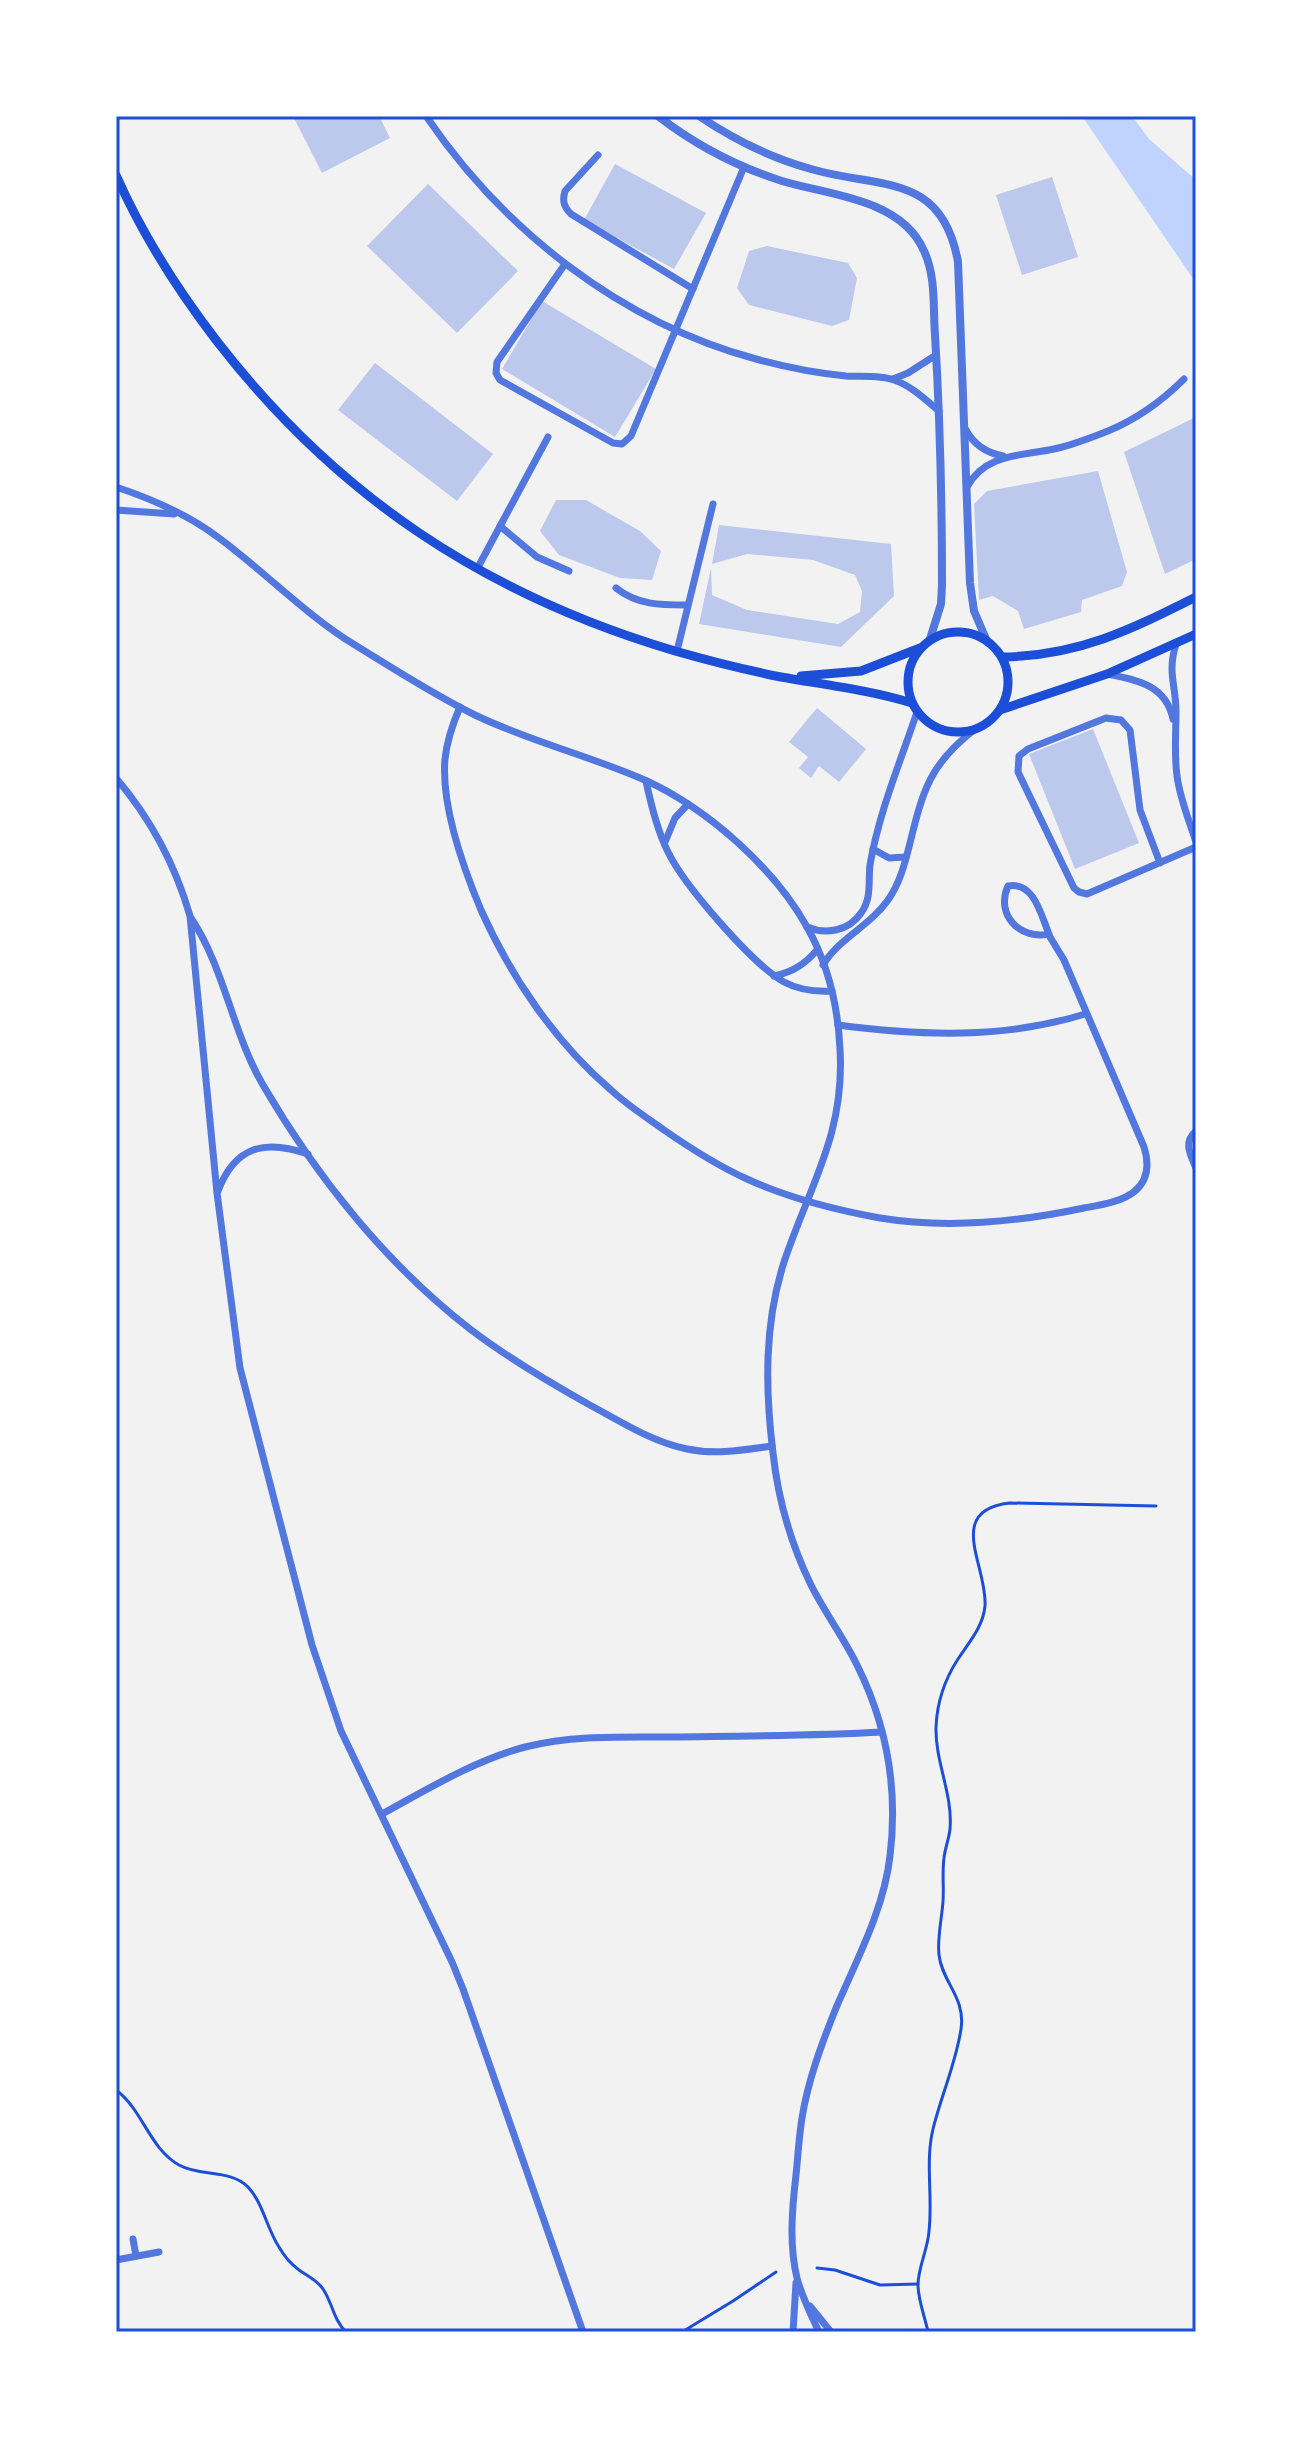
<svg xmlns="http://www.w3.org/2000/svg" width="1312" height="2448" font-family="Overpass,sans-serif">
<rect width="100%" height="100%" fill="#f2f2f2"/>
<!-- water -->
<path fill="#bfd3fe" d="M 1082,116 L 1132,116 L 1149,139 L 1196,180 L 1196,283 Z"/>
<!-- building -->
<g fill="#bdc9ec">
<path d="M 293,116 L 379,116 L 390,138 L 322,173 Z"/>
<path d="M 615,164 L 706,213 L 674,269 L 584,220 Z"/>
<path d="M 1052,177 L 1078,257 L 1022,275 L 996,195 Z"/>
<path d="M 428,184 L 518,271 L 457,333 L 367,246 Z"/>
<path d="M 767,246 L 848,263 L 857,278 L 849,320 L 832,326 L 749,305 L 737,288 L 749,251 Z"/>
<path d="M 542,301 L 656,369 L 615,437 L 502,369 Z"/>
<path d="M 375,363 L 493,454 L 457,501 L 338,410 Z"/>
<path d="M 1196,417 L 1196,559 L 1165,574 L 1124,452 Z"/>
<path d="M 1098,471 L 1127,572 L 1122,586 L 1082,600 L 1081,612 L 1024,629 L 1018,611 L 993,596 L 979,600 L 974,504 L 987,491 Z"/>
<path d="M 556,500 L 586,500 L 640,531 L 661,551 L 652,580 L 620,578 L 559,555 L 540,531 Z"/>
<path d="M 719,525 L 891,544 L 894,596 L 841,647 L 699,624 L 711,568 L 712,595 L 747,610 L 838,624 L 860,612 L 862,591 L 855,575 L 813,560 L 747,554 L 712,564 Z"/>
<path d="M 817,708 L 866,749 L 839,782 L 819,766 L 811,778 L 799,768 L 808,757 L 789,742 Z"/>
<path d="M 1093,729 L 1139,843 L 1075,869 L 1029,754 Z"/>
</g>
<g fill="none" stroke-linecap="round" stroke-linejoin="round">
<!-- path -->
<g stroke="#1d4ed8" stroke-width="3">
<path d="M 116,2090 C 143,2110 149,2148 179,2165 C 200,2177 230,2169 248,2187 C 263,2203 267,2229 279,2247 C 284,2256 291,2264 299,2270 C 307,2276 317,2280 323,2289 C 333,2304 333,2319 346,2332"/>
<path d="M 817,2268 L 835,2270 L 880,2285 L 918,2284"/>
<path d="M 682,2332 L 733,2301 L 776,2272"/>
<path d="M 928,2332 C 925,2317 918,2300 918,2285 C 918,2267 928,2249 929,2231 C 933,2197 925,2162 933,2129 C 941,2096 956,2063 961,2029 C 966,1998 942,1982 939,1955 C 937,1938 942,1918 943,1901 C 944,1887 942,1873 944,1858 C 945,1848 949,1839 950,1829 C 953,1794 935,1762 936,1727 C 937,1703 945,1679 958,1659 C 969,1642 983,1627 985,1606 C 988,1567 944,1510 1010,1503 L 1156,1506"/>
</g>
<!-- minor -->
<g stroke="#5277de" stroke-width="7">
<path d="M 426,116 C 504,231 622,323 756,359 C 785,367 816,373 846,376 C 860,377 880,375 894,380 C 910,385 926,400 939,411"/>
<path d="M 598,155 L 565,191 C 562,201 564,207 571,214 L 693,289"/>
<path d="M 565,264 L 497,362 L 496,373 L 500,380 L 613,443 L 622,444 L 631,436 L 744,167"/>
<path d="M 893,379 L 908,373 L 936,355"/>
<path d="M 966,430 C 974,445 987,453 1003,456"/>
<path d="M 116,487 C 152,499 189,515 219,538 C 265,572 306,615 355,645 C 394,669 434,695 475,715 C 531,742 591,756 647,781 C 709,810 774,868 807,927 C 828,964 838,1007 840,1049 C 845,1133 811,1183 785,1259 C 764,1322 765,1388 773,1453 C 778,1499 791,1544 811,1585 C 825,1613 844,1638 857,1665 C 887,1725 898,1790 890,1856 C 884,1909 857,1959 836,2008 C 822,2043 808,2080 802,2118 C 799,2136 798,2156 796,2175 C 792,2209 789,2245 797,2278 C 802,2297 811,2315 819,2332"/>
<path d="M 967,487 C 985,453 1022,456 1054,449 C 1073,445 1090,438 1108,431 C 1137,419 1162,401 1184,379"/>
<path d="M 116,510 L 174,514"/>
<path d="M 500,526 L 537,557 L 569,571"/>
<path d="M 477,569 L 548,437"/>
<path d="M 616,588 C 637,605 661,605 686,605"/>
<path d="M 1176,644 C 1167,673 1176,685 1176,712 C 1176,733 1174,754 1177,776 C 1180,799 1189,820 1196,842"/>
<path d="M 677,651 L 713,504"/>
<path d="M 1107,674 C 1137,680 1166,685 1173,719"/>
<path d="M 460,707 C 453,723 447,740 445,759 C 441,805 463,867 481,910 C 511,977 555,1042 611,1090 C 627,1105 646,1117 664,1130 C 690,1148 718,1166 747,1179 C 788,1198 836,1210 880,1218 C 947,1229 1018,1222 1084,1208 C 1101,1205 1122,1202 1135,1191 C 1149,1179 1149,1163 1144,1147 L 1064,960 L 1050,937 L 1049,934 C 1041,915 1034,881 1008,886 C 995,915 1020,940 1049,934"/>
<path d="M 116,778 C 151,819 175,864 190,916 L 217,1193 L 240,1368 L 312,1645 L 341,1731 L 452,1962 L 463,1989 L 583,2332"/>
<path d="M 646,781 C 651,805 657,830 668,852 C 684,885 752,964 784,982 C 799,990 815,992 832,991"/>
<path d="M 665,842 L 675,818 L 688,804"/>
<path d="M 873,849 L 889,858 L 906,857"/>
<path d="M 1160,863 L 1140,810 L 1130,730 L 1121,720 L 1106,718 L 1028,749 L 1019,756 L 1018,772 L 1074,888 L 1079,892 L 1087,894 L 1196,847"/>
<path d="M 191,918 C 225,969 232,1032 263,1085 C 316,1176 386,1264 470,1329 C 508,1358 547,1381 588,1404 C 620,1421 652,1442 687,1449 C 716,1455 743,1450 772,1446"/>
<path d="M 807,927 C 826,935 849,931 861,913 C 872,898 868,882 870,865 C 879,812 900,763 917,712"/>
<path d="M 823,965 C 839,938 870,926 888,900 C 900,883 905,863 910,843 C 923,790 930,764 974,730"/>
<path d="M 774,976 C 793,972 805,964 817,950"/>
<path d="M 838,1025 C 921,1036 1005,1039 1085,1014"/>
<path d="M 1196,1131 C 1183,1142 1190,1154 1196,1168"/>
<path d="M 218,1191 C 235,1146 265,1139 308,1154"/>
<path d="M 382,1814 C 428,1789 473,1761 525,1747 C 572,1735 621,1737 670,1737 C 741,1736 811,1736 882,1732"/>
<path d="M 133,2239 L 136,2256"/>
<path d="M 116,2260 L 159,2252"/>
<path d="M 810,2306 L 831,2332"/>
<path d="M 793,2332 L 796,2283"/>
</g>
<!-- tertiary -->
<g stroke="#5277de" stroke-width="8">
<path d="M 658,116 C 694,144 738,167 782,181 C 812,190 846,194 876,207 C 897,216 915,230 924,251 C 936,276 933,308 935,335 C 940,418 942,502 942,585 L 941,604 L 930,639"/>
<path d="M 699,116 C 733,139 771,158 811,169 C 878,189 942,171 958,262 L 970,583 L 974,611 L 986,639"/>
</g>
<!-- secondary -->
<g stroke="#1d4ed8" stroke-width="9">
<path d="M 116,175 C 142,234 177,289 216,340 C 337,497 486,595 675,651 C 710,661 746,670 781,677 C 826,685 869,690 912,703"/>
<circle cx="958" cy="682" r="50"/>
<path d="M 1003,657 C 1078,656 1130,630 1196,597"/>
<path d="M 801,676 L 861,671 L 920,648"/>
<path d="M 1000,710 L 1107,674 L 1196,634"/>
</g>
</g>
<!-- border -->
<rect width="1312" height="2448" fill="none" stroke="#ffffff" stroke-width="236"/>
<rect x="118" y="118" width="1076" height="2212" fill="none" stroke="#1d4ed8" stroke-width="3"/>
</svg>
